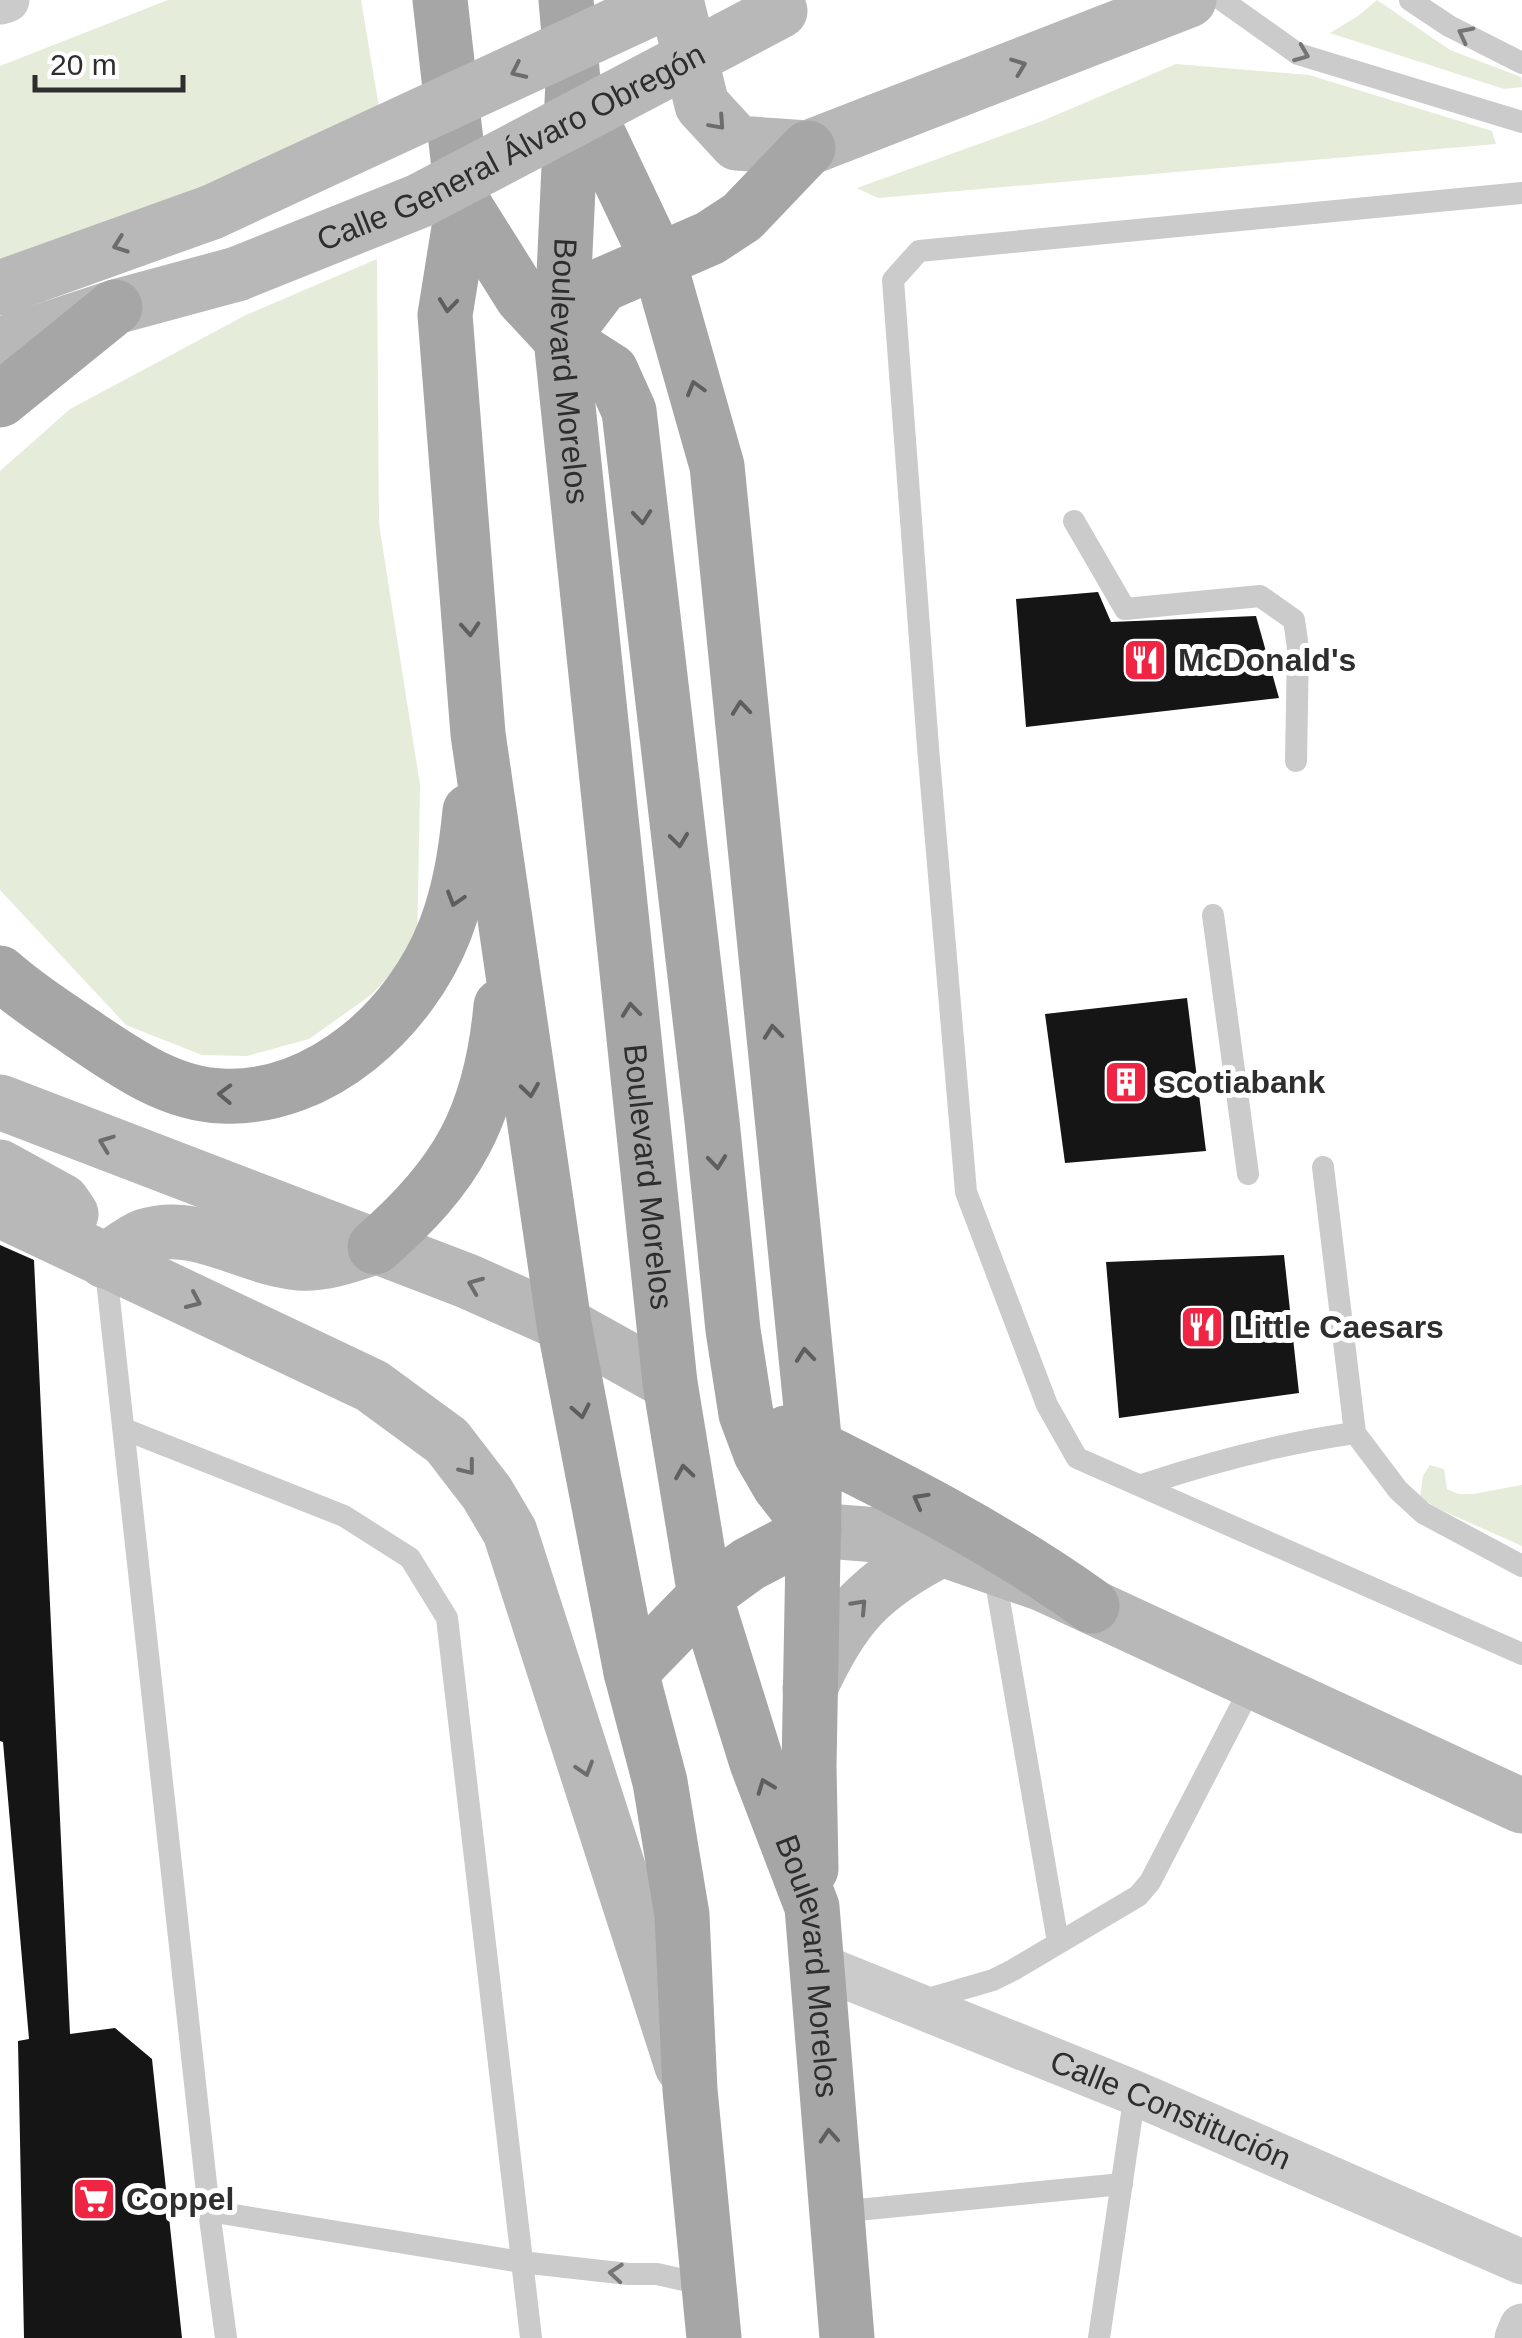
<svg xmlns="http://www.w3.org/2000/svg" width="1522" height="2338" font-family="Helvetica,sans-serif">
<rect width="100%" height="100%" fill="#fff"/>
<!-- green -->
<g fill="#e5ecda">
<path d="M 168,0 L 361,0 L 381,119 L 0,274 L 0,66 Z"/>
<path d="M 1377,0 L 1450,50 L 1521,77 L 1522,87 L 1504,89 L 1330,33 L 1358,16 Z"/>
<path d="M 1176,64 L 1309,75 L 1492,131 L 1496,144 L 878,198 L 857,188 L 1042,121 Z"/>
<path d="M 377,259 L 379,524 L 420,785 L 417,947 L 371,995 L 309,1039 L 247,1056 L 202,1055 L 126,1025 L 0,890 L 0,471 L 70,409 L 246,315 Z"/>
<path d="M 1430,1465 L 1444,1469 L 1447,1489 L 1458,1494 L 1473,1494 L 1522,1485 L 1522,1546 L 1437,1508 L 1420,1497 L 1423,1476 Z"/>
</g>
<!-- building -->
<g fill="#151515">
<path d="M 1098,592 L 1111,622 L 1256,616 L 1279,698 L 1026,727 L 1016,599 Z"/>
<path d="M 1187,998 L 1206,1151 L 1065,1163 L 1045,1014 Z"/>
<path d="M 0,1245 L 34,1260 L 70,2034 L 115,2028 L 152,2059 L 182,2338 L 24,2338 L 18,2041 L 29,2039 L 3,1742 L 0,1741 Z"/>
<path d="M 1284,1255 L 1299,1393 L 1119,1418 L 1106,1262 Z"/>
</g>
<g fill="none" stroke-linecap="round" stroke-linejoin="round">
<!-- lane -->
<g stroke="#cbcbcb" stroke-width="22">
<path d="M 1222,0 L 1298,54 L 1522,122"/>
<path d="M 1410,0 L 1449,26 L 1522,63"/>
<path d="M 1522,193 L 919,251 L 893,280 L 928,747 L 966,1192 L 1047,1405 L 1077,1458 L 1522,1654"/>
<path d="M 1074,521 L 1125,609 L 1260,596 L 1294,620 L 1298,648 L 1296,761"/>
<path d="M 1213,915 L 1248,1174"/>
<path d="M 1323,1167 L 1355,1433 L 1398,1490 L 1423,1513 L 1522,1566"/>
<path d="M 105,1262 L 209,2211 L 521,2262 L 628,2274 L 657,2274 L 710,2286"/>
<path d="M 124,1429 L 344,1516 L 410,1558 L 447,1618 L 531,2338"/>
<path d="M 1142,1485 C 1212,1462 1282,1443 1355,1433"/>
<path d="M 994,1571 L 1058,1942"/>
<path d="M 921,2001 L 993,1980 L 1013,1970 L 1138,1896 L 1150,1882 L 1254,1681"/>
<path d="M 209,2211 L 226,2338"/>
<path d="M 837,2212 L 1122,2184"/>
<path d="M 1099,2338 L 1135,2093"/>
</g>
<!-- street -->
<g stroke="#cbcbcb" stroke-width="45">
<path d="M 0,2 L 7,0"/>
<path id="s1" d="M 817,1965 L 1135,2093 L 1522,2262"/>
<path d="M 1517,2338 L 1522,2326"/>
</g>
<!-- secondary -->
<g stroke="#b8b8b8" stroke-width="55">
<path d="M 676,0 L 702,105 L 737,143 L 808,148 L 1189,0"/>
<path d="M 0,288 L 212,212"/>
<path d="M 0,345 L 115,307 L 237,274"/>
<path d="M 0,1102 L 467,1281 L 564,1324 L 670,1383"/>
<path d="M 0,1167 L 62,1201 L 71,1214"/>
<path d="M 0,1210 L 372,1386 L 447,1441 L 487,1493 L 510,1532 L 682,2066"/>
<path d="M 105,1261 C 117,1254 131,1241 145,1236 C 196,1219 248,1259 299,1263 C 324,1265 351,1255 375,1247"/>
<path d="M 814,1530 L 890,1536 L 942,1549 L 1043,1584 L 1522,1806"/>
<path d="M 810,1688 C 843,1615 870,1586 942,1549"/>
</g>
<!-- primary -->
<g stroke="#a6a6a6" stroke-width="55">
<path d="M 440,0 L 463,203 L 445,315 L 478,734 L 564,1324 L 631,1672 L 660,1782 L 682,1915 L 690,2090 L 714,2338"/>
<path id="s2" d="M 566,0 L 573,81 L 561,339 L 670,1383 L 705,1596 L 757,1763 L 812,1907 L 847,2338"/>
<path d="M 576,87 L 659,262 L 717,466 L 815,1447 L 809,1766 L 811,1869"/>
<path d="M 463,203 L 522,297 L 561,339 L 611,371 L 629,411 L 712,1121 L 733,1330 L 746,1414 L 761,1454 L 779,1485 L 814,1530 L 749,1564 L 705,1596 L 631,1672"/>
<path d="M 561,339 L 602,285 L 710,238 L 742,217 L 808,148"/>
<path d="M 0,400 L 115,307"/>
<path d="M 0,973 C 27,997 50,1011 79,1031 C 122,1060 168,1094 222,1096 C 321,1101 411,1018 445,930 C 460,891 466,852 470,811"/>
<path d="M 375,1247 C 457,1176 491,1116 501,1006"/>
<path d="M 786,1433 C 892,1485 996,1537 1092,1606"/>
</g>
<!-- secondary-bridge -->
<g stroke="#b8b8b8" stroke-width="55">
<path d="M 212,212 L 670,0"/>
<path id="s3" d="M 237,274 L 419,201 L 780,11"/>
</g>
</g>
<!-- one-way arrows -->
<defs><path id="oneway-chevron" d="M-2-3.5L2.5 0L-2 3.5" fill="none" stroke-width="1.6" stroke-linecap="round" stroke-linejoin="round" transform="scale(2.5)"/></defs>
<g stroke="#757575">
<use href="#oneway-chevron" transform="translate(1465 34) rotate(-153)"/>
<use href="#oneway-chevron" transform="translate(1302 54) rotate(22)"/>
<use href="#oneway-chevron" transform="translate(616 2273) rotate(-175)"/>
</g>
<g stroke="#6c6c6c">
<use href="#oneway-chevron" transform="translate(1019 66) rotate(-21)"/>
<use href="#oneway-chevron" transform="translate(518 71) rotate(155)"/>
<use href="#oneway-chevron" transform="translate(718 123) rotate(48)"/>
<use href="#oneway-chevron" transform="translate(120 245) rotate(160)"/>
<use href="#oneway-chevron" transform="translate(106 1143) rotate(-159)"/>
<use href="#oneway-chevron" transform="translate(475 1285) rotate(-158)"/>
<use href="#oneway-chevron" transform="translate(194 1301) rotate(24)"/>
<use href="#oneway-chevron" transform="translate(468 1468) rotate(52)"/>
<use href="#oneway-chevron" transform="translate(860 1606) rotate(-47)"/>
<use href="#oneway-chevron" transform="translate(585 1769) rotate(73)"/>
</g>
<g stroke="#5e5e5e">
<use href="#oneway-chevron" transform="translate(448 305) rotate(96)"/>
<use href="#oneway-chevron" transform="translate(695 388) rotate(-106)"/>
<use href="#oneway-chevron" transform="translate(642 517) rotate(85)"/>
<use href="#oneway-chevron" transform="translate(470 629) rotate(86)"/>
<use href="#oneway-chevron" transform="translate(741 708) rotate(-96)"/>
<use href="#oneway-chevron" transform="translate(679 840) rotate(83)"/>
<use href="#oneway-chevron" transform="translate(455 899) rotate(107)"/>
<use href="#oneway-chevron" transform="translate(631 1010) rotate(-96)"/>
<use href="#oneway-chevron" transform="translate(773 1032) rotate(-96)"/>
<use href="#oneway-chevron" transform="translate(530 1090) rotate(82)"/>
<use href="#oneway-chevron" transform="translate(225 1094) rotate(-178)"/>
<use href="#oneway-chevron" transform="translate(717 1162) rotate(84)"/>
<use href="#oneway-chevron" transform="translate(805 1355) rotate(-96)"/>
<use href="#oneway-chevron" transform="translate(581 1411) rotate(79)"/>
<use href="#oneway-chevron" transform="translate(684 1472) rotate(-99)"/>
<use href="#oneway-chevron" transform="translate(920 1500) rotate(-151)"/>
<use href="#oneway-chevron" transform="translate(765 1786) rotate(-111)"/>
<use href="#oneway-chevron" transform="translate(829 2136) rotate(-94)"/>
</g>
<!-- icons -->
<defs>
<g id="restaurant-square" transform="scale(2.25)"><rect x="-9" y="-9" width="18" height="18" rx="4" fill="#ef2543" stroke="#fff"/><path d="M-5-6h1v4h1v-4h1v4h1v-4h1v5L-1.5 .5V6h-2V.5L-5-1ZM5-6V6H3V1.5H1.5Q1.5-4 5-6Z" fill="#fff"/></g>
<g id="building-square" transform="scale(2.25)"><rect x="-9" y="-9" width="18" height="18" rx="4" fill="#ef2543" stroke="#fff"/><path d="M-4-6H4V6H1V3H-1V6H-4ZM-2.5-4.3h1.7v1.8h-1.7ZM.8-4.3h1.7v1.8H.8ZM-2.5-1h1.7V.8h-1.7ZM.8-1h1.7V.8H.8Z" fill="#fff"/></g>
<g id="supermarket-square" transform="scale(2.25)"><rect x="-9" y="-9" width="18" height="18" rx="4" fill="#ef2543" stroke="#fff"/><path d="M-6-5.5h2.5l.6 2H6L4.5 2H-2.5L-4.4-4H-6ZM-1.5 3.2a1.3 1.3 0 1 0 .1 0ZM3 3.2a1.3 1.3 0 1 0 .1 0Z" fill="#fff"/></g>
</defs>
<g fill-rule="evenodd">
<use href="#restaurant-square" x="1145" y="660"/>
<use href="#building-square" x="1126" y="1082"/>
<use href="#restaurant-square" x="1202" y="1327"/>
<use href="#supermarket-square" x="94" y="2199"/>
</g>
<g text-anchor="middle" stroke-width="10" stroke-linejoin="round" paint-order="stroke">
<!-- street labels -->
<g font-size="32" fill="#2e2e2e" stroke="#fff">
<text dy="11" stroke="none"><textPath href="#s3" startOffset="302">Calle General Álvaro Obregón</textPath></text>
<text dy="11" stroke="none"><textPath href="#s2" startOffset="372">Boulevard Morelos</textPath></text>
<text dy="11" stroke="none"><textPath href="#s2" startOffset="1182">Boulevard Morelos</textPath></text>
<text dy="11" stroke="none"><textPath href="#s2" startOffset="1992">Boulevard Morelos</textPath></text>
<text dy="11" stroke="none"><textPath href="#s1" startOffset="382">Calle Constitución</textPath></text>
</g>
<!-- poi labels -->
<g font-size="32" font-weight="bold" fill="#2e2e2e" stroke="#fff" text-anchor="start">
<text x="1178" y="671">McDonald's</text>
<text x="1158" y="1093">scotiabank</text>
<text x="1234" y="1338">Little Caesars</text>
<text x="126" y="2210">Coppel</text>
</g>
</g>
<!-- scale -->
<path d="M35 75v15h148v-15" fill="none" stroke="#2e2e2e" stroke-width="5"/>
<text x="50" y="75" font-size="30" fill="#2e2e2e" stroke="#ffffff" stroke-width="8" paint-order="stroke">20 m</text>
</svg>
